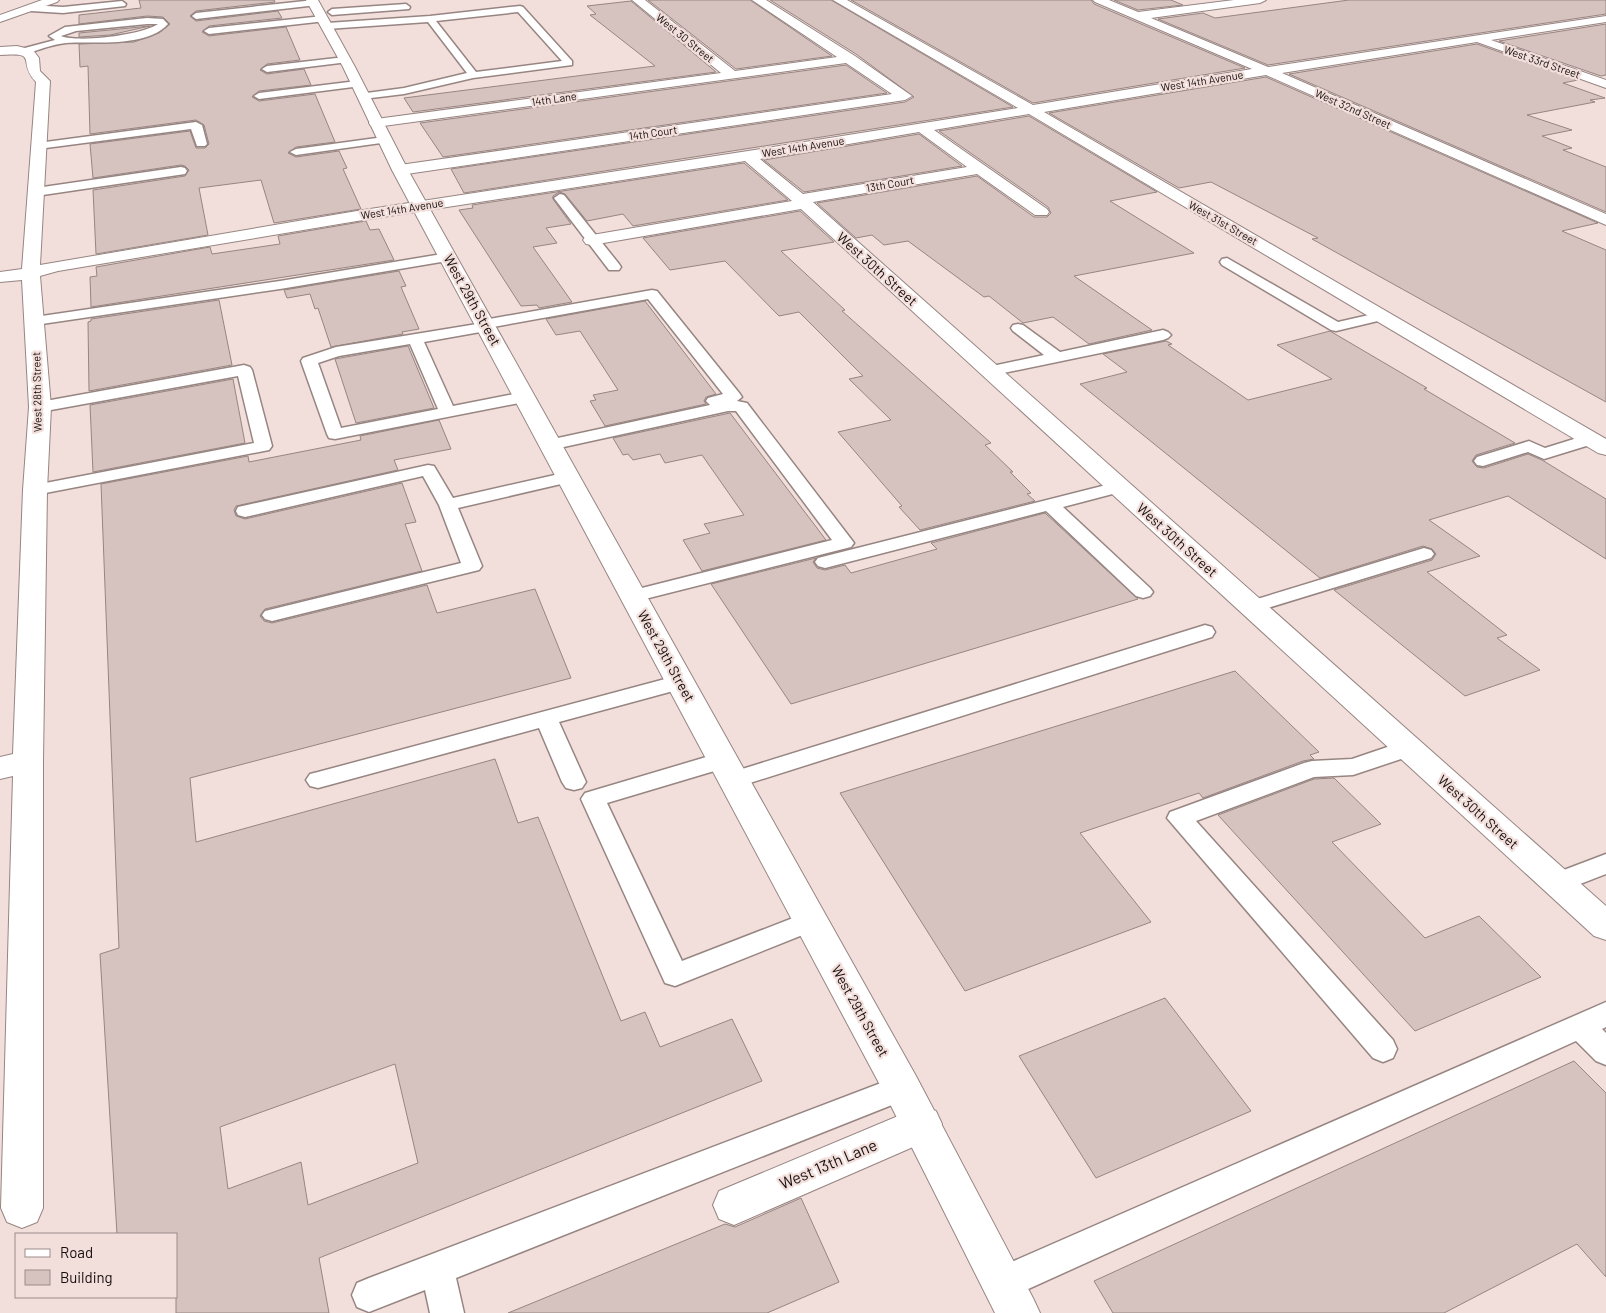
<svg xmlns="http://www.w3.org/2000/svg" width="1606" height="1313" font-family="Barlow,sans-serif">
<rect width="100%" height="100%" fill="#f2dfdb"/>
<!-- building -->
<g fill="#d6c3c0" stroke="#968582" fill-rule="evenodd">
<path d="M 139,0 L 274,0 L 275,2 L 196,11 L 190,16 L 196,21 L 278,11 L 282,18 L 209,26 L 202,32 L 209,36 L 286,27 L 300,60 L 267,64 L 260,70 L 267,74 L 304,69 L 311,85 L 259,91 L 252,97 L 259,101 L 315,94 L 335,142 L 296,147 L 288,153 L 296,157 L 339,151 L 347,168 L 343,169 L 361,209 L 274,223 L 261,180 L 199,188 L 208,235 L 96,254 L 93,190 L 185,176 L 189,170 L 185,166 L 181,165 L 93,178 L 90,144 L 190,131 L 196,148 L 205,148 L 209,144 L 204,125 L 196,120 L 90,134 L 88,66 L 80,67 L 79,44 L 134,42 L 159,33 L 170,24 L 163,17 L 147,16 L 79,24 L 79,15 L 141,8 Z"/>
<path d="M 648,0 L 750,0 L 832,56 L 736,69 Z"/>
<path d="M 770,0 L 831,0 L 1013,107 L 464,193 L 451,169 L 905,102 L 914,97 L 856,54 Z"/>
<path d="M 851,0 L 1091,0 L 1094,4 L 1245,68 L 1033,103 Z"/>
<path d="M 1114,0 L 1171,0 L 1183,5 L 1138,10 Z"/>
<path d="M 1349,0 L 1606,0 L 1606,14 L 1268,65 L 1158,19 L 1203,13 L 1215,18 Z"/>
<path d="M 631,1 L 716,72 L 413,112 L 404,98 L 655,66 L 590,15 L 596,14 L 587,6 Z"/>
<path d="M 1606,24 L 1606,75 L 1601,76 L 1499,41 Z"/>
<path d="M 150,26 L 110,35 L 79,37 L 79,33 Z"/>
<path d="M 1477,44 L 1578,80 L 1563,83 L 1605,98 L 1590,100 L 1595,102 L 1527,115 L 1572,130 L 1542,136 L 1572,148 L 1563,150 L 1606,167 L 1606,212 L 1289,74 Z"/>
<path d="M 846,65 L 887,93 L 443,157 L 420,123 Z"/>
<path d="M 1266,77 L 1598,223 L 1562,231 L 1606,250 L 1606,402 L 1312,239 L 1318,238 L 1211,182 L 1179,188 L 1049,113 Z"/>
<path d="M 1029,116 L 1157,192 L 1110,201 L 1194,253 L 1074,276 L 1152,330 L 1089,344 L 1053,317 L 1023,323 L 989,296 L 984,297 L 908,241 L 884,245 L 872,235 L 856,238 L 817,203 L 977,176 L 1034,217 L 1047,217 L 1051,213 L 1048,207 L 939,131 Z"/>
<path d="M 919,134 L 962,166 L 804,192 L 764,160 Z"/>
<path d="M 744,163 L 788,200 L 633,226 L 623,214 L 587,221 L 565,194 L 559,192 L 553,196 L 553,199 L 571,224 L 546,228 L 557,243 L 533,247 L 572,302 L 539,308 L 537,305 L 521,306 L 459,210 L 473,208 L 472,205 Z"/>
<path d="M 800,211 L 834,242 L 781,251 L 845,310 L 842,311 L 991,443 L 985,445 L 1013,472 L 1010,472 L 1031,493 L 1027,494 L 1035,501 L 920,530 L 899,507 L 902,506 L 838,432 L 891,420 L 849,379 L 863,376 L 799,312 L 779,316 L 725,261 L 670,270 L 643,238 Z"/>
<path d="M 366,221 L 370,230 L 379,229 L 394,260 L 91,307 L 90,277 L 97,276 L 96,267 L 210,247 L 212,254 L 280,244 L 278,236 Z"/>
<path d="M 399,271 L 406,286 L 401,287 L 419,329 L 402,332 L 403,334 L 331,347 L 318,308 L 315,309 L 310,294 L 287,298 L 284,290 Z"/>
<path d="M 219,300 L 232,365 L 89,391 L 88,322 L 91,321 L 91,319 Z"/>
<path d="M 645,301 L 716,394 L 706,397 L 704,401 L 706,404 L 605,426 L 590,401 L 596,400 L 593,395 L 618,390 L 580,331 L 556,335 L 546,319 Z"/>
<path d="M 1330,331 L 1427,388 L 1424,389 L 1515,443 L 1476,455 L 1472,461 L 1477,467 L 1484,468 L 1528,454 L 1542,460 L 1606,499 L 1606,559 L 1508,496 L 1429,520 L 1480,556 L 1427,572 L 1507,635 L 1497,638 L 1540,670 L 1465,696 L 1334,590 L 1432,560 L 1436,554 L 1432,549 L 1423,546 L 1320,578 L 1080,384 L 1127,372 L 1103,354 L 1166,341 L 1172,344 L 1168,345 L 1248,400 L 1332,379 L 1277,345 Z"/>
<path d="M 408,346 L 434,408 L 356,423 L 335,359 Z"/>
<path d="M 233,379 L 245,443 L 93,472 L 90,405 Z"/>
<path d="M 730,413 L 826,540 L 702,571 L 683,540 L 710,533 L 704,524 L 744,515 L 702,455 L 665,463 L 660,454 L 633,460 L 628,454 L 623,455 L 613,438 Z"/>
<path d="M 439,420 L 451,449 L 394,460 L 398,470 L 236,506 L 234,510 L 236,516 L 245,519 L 402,483 L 416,522 L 405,524 L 422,571 L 265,609 L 260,616 L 264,621 L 272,623 L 427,585 L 437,613 L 535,589 L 571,678 L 190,778 L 196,842 L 495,759 L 518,823 L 538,817 L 621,1021 L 645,1012 L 660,1047 L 732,1019 L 762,1081 L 319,1258 L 329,1313 L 176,1313 L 176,1234 L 117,1234 L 100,954 L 119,948 L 101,484 L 248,456 L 249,462 L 361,440 L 360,436 ZM 395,1064 L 418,1163 L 308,1205 L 301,1162 L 228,1189 L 220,1127 Z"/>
<path d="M 1045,513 L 1138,599 L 791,704 L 711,584 L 816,558 L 813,562 L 817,568 L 825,570 L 845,565 L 851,573 L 937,549 L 931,543 Z"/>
<path d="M 1235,671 L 1319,752 L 1310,755 L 1314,759 L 1303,761 L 1203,798 L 1199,793 L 1080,833 L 1151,922 L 965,991 L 840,793 Z"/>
<path d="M 1334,778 L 1381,824 L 1332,842 L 1425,938 L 1479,916 L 1541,977 L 1415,1031 L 1218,815 L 1314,779 Z"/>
<path d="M 1165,998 L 1251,1111 L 1096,1178 L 1019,1056 Z"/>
<path d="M 1574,1061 L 1606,1093 L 1606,1277 L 1577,1244 L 1444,1313 L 1113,1313 L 1094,1281 Z"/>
<path d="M 801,1198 L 839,1282 L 767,1313 L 508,1313 L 725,1224 L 735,1227 Z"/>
</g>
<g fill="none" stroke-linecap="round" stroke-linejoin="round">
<!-- service casing -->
<g stroke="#978582" stroke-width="3">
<g id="service">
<path d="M 314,0 L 317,1 L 317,5 L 196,19 L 192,16 L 196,13 Z"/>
<path d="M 122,1 L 126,4 L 125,6 L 63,13 L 31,11 L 27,8 L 31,5 L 63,7 Z"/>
<path d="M 406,4 L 410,7 L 409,9 L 332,15 L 328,12 L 332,9 Z"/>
<path d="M 520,6 L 523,7 L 572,61 L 572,65 L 473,78 L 404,94 L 363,99 L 359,98 L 358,96 L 359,94 L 404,88 L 467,73 L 428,22 L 327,29 L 322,26 L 327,23 L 430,16 ZM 518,12 L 562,61 L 476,72 L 436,21 Z"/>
<path d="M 323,16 L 327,19 L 326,21 L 209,34 L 204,31 L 209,28 Z"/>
<path d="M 147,18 L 163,19 L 168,24 C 146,48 95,41 66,43 C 52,44 37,51 24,54 L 19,51 L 21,49 L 55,40 L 49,36 L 65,27 ZM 147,24 L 158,24 C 142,35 79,43 61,36 L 76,31 Z"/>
<path d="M 345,57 L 348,58 L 348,62 L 267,72 L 262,69 L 267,66 Z"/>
<path d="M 357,81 L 362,84 L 361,86 L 259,99 L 254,96 L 259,93 Z"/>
<path d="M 196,122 L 202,125 L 207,144 L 205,146 L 197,146 L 191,129 L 38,149 L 32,146 L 38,143 Z"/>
<path d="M 384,137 L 388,138 L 390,140 L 388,142 L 296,155 L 290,152 L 296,149 Z"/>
<path d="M 181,167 L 185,168 L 187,171 L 185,174 L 36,196 L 30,192 L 36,188 Z"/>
<path d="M 560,194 L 564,195 L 619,264 L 621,267 L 619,270 L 609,270 L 554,198 Z"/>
<path d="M 448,253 L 455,257 L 453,260 L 280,289 L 35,325 L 30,324 L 28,321 L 30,318 L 35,317 L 280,281 Z"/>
<path d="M 1227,258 L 1338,322 L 1382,312 L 1387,313 L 1389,316 L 1387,319 L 1382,320 L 1336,331 L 1331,330 L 1222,265 L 1220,262 L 1222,259 Z"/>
<path d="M 652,290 L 657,291 L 740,394 L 742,397 L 737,401 L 747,403 L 851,539 L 854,543 L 851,547 L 633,602 L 626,600 L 623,596 L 626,592 L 832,540 L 736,411 L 728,411 L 550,450 L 544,449 L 541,445 L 544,441 L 710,405 L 706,401 L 708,398 L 723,394 L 648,299 L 493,327 L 491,330 L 486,331 L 424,342 L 453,406 L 524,392 L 530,394 L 532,397 L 530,400 L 524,402 L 335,439 L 329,438 L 327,434 L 301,361 L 303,358 L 336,347 L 477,324 L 479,321 L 484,320 ZM 410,344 L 438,409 L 341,428 L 318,363 L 339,356 Z"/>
<path d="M 1018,324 L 1023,325 L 1060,352 L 1163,330 L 1168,332 L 1171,335 L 1168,338 L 1163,340 L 989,376 L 983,374 L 981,371 L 983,368 L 1044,355 L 1013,331 L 1011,328 L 1013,325 Z"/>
<path d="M 244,365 L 250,367 L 252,370 L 272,446 L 269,450 L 35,495 L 29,494 L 26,490 L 29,486 L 35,485 L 254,443 L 238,376 L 40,412 L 34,410 L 32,407 L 34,404 L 40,402 Z"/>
<path d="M 1590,434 L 1596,435 L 1599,439 L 1596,443 L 1544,459 L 1528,452 L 1483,466 L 1477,465 L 1474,461 L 1477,457 L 1529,441 L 1545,448 Z"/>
<path d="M 428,465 L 434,466 L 453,498 L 568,472 L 574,473 L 577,477 L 574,481 L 458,508 L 482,566 L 479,570 L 272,621 L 265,619 L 262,615 L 265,611 L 461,563 L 439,505 L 423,476 L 245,517 L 238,515 L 236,511 L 238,507 Z"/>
<path d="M 1118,482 L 1124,483 L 1127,487 L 1124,491 L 1063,507 L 1150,588 L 1153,592 L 1150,596 L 1143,598 L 1136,596 L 1046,511 L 825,568 L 818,566 L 815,562 L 818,558 Z"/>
<path d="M 1424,548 L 1431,550 L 1434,554 L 1431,558 L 1258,611 L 1251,613 L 1244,611 L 1241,607 L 1244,603 Z"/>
<path d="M 1205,625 L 1212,627 L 1215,632 L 1212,637 L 734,788 L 726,786 L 722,780 L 726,774 Z"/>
<path d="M 680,675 L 688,677 L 691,682 L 688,687 L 559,722 L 586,782 L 582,788 L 574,790 L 566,788 L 562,782 L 539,728 L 318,788 L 310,786 L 306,780 L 310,774 L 318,772 Z"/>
<path d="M 1408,740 L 1416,742 L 1420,748 L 1416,754 L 1353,775 L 1314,777 L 1196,821 L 1393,1040 L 1397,1049 L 1393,1058 L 1383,1062 L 1373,1058 L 1167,818 L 1170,812 L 1304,763 L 1312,761 L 1352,759 Z"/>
<path d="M 723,752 L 731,754 L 735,760 L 731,766 L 607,803 L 682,961 L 811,911 L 820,914 L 824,921 L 820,928 L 675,986 L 665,983 L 581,799 L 585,793 Z"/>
<path d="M 1606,854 L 1606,874 L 1557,893 L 1548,890 L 1544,883 L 1548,876 Z"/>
<path d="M 1606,1002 L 1606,1027 L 1602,1029 L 1606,1033 L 1606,1065 L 1596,1061 L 1576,1041 L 1015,1295 L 1003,1300 L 991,1295 L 986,1283 L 991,1271 Z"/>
<path d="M 902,1075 L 912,1079 L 917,1088 L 912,1097 L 456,1278 L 464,1313 L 430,1313 L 425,1290 L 369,1312 L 357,1307 L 352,1295 L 357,1283 L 369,1278 Z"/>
</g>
</g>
<!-- minor casing -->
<g stroke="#978582" stroke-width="2">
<g id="minor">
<path d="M 632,0 L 645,0 L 735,71 L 837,57 L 752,0 L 766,0 L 855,56 L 912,96 L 905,100 L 400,175 L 395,173 L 392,170 L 395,167 L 400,165 L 892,94 L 846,63 L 376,127 L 371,126 L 369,123 L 371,120 L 376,119 L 721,73 Z"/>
<path d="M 833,0 L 847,0 L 1033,105 L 1252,69 L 1095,2 L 1093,0 L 1109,0 L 1138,12 L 1234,0 L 1266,0 L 1260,3 L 1151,18 L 1268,67 L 1606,16 L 1606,22 L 1491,40 L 1606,80 L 1606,88 L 1477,42 L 1282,73 L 1606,214 L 1606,225 L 1266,75 L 1044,112 L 1606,439 L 1606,455 L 1598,453 L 1029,114 L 934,130 L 1047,209 L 1049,212 L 1047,215 L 1035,215 L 977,174 L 813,202 L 1606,906 L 1606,940 L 1594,936 L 801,209 L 592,245 L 586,244 L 583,240 L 586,236 L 592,235 L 792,201 L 745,161 L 357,221 L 58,271 L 40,276 L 51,407 L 47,490 L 43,761 L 43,1208 L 37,1222 L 22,1228 L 7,1222 L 1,1208 L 13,776 L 0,779 L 0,757 L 13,754 L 23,490 L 29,407 L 22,280 L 0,282 L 0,272 L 22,269 L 36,82 C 16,61 41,52 0,55 L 0,47 L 17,46 L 33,50 L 39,58 L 40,71 L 50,81 L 40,265 L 357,211 L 748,151 L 1018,108 ZM 919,132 L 967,167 L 803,194 L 760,159 Z"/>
<path d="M 922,1106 L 936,1111 L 942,1124 L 936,1137 L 734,1225 L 719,1219 L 713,1205 L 719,1191 Z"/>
</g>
</g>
<!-- tertiary casing -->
<g stroke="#978582" stroke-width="2">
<path id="tertiary" d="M 306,0 L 318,0 L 355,67 L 408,170 L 916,1076 L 1033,1298 L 1040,1313 L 995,1313 L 888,1100 L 392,170 L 343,67 Z"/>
</g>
<!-- trunk casing -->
<g stroke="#978582" stroke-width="2">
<path id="trunk" d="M 42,0 L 59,0 L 57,2 L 0,22 L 0,15 Z"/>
</g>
<!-- service -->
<use href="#service" fill="#fff" fill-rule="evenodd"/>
<!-- minor -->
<use href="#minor" fill="#fff" fill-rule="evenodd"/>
<!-- tertiary -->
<use href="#tertiary" fill="#fff" fill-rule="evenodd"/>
<!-- trunk -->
<use href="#trunk" fill="#fff" fill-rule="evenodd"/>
</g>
<g text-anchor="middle" stroke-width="4.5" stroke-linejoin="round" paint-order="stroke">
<!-- far-street labels -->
<g font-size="11" fill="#150e0d" stroke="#f2dfdb">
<text transform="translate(685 38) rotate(39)" y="4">West 30 Street</text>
<text transform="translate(1542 62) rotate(19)" y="4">West 33rd Street</text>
<text transform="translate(1202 81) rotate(-9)" y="4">West 14th Avenue</text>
<text transform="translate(554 99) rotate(-8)" y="4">14th Lane</text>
<text transform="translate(1353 109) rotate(24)" y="4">West 32nd Street</text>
<text transform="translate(653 133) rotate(-8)" y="4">14th Court</text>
<text transform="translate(803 147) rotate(-9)" y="4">West 14th Avenue</text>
<text transform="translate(890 184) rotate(-10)" y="4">13th Court</text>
<text transform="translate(402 209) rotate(-9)" y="4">West 14th Avenue</text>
<text transform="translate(1223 223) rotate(30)" y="4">West 31st Street</text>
<text transform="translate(37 392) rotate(-91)" y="4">West 28th Street</text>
</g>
<!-- street labels -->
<g font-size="14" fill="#150e0d" stroke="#f2dfdb">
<text transform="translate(877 269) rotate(42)" y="5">West 30th Street</text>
<text transform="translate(472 300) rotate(61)" y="5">West 29th Street</text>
<text transform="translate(1177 540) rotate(42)" y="5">West 30th Street</text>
<text transform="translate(666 656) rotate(61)" y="5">West 29th Street</text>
<text transform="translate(1478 812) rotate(42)" y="5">West 30th Street</text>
<text transform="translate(860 1011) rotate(61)" y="5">West 29th Street</text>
</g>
<!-- near-street labels -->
<g font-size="16" fill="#150e0d" stroke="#f2dfdb">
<text transform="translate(828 1164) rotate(-23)" y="6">West 13th Lane</text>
</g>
</g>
<!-- legend -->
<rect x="15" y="1233" width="162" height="65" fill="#f2dfdb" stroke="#9a8b89"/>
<rect x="25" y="1249" width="25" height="8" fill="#ffffff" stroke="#9a8b89"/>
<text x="60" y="1258" font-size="15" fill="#150e0d">Road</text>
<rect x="25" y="1270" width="25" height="15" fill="#d6c3c0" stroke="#9a8b89"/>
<text x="60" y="1283" font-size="15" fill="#150e0d">Building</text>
</svg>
